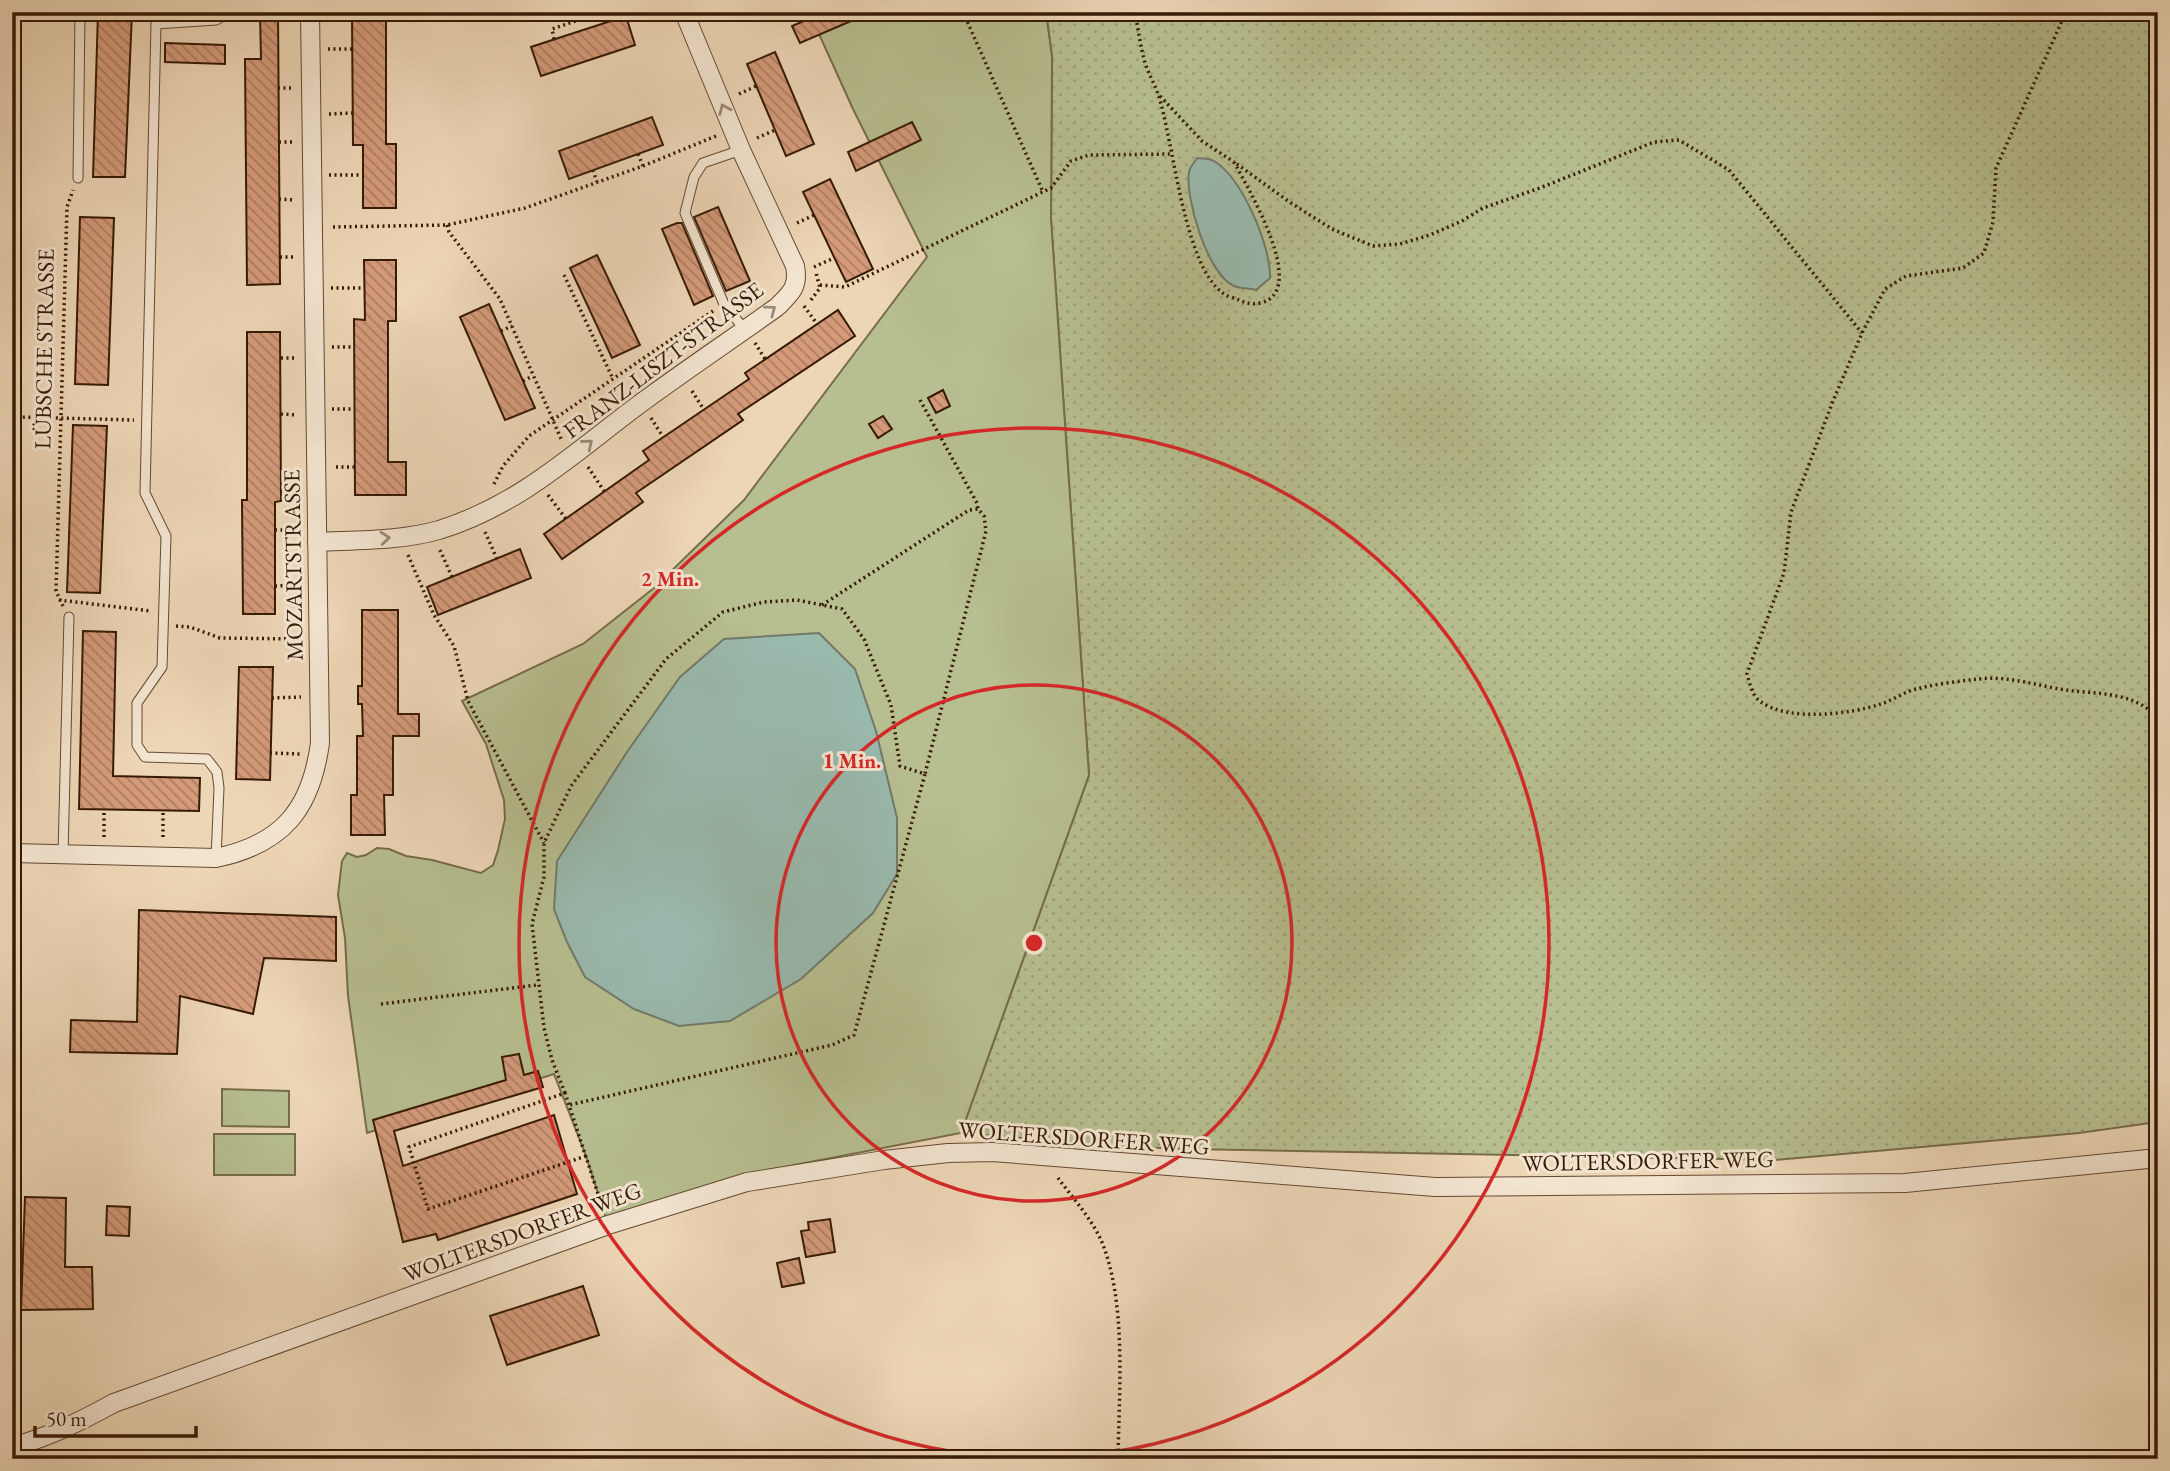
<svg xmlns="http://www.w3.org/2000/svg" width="2170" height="1471" font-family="'EB Garamond',serif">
<defs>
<pattern id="grass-dots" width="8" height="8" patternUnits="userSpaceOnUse" patternTransform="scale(1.75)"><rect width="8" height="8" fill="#b7be8f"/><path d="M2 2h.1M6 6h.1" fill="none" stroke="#9ea37a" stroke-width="1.8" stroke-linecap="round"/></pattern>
<pattern id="building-back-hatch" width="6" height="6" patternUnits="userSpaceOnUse" patternTransform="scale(1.75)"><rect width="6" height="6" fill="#d49a7a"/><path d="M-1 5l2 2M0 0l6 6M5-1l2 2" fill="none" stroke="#ad7d62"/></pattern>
</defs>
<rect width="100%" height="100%" fill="#edd6b6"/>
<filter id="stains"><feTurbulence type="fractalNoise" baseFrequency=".00286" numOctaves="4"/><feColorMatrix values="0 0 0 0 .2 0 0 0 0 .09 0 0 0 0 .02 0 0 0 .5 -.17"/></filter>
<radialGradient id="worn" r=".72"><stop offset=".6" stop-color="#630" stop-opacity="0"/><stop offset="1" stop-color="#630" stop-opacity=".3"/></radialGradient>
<!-- grass -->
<path fill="url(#grass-dots)" stroke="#776c4a" stroke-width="2" d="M 1046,12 L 2158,12 L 2158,1122 L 2079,1133 L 1774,1160 L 1186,1149 L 1132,1147 L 961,1133 L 1089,775 L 1051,219 L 1052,57 Z"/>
<!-- garden -->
<g fill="#b7be8f" stroke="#776c4a" stroke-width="2">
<path d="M 809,12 L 1046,12 L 1052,57 L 1051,219 L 1089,775 L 961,1133 L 742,1175 L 608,1225 L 586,1156 L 554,1074 L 367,1133 L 348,996 L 345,938 L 338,895 L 342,861 L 347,853 L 357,857 L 366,855 L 377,848 L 389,849 L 406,856 L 432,860 L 481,873 L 493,865 L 498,850 L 505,819 L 504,800 L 486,744 L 462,701 L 583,644 L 654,588 L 744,500 L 927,257 L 853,109 Z"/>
<path d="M 222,1089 L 289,1091 L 289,1127 L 222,1126 Z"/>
<rect x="214" y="1134" width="81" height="41"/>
</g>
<!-- water -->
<g fill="#99b9ad" stroke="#72796a" stroke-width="2">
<path d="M 1197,158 C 1203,159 1209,158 1214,161 C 1242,178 1271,246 1270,278 L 1256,290 C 1250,288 1241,289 1234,286 C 1208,275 1185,199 1189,172 C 1190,167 1194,163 1197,158 Z"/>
<path d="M 819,633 L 855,669 L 876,731 L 897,818 L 897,874 L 873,913 L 801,979 L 730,1021 L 679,1026 L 634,1009 L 585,977 L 567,942 L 554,909 L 557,861 L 627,752 L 680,677 L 724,639 Z"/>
</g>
<!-- building -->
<g fill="url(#building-back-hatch)" stroke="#371a05" stroke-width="2">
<path d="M 98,12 L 132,12 L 125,177 L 93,177 Z"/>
<path d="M 260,12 L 278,12 L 280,284 L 247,285 L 245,59 L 261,59 Z"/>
<path d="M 825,12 L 872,12 L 800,43 L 792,26 Z"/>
<path d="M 626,16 L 635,45 L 541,76 L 531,47 Z"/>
<path d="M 352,17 L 386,17 L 386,144 L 396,144 L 396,208 L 363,208 L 363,145 L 353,145 Z"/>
<path d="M 165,43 L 225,45 L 225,64 L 165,62 Z"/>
<path d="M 775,52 L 814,144 L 786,156 L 747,64 Z"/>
<path d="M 652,117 L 663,145 L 569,179 L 559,151 Z"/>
<path d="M 912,122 L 921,140 L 856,171 L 848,152 Z"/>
<path d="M 830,179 L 873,269 L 846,282 L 803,192 Z"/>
<path d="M 718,207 L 750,281 L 726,291 L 694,217 Z"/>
<path d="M 80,217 L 114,218 L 108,385 L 75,384 Z"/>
<path d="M 677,223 L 682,223 L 713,296 L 694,305 L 662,229 Z"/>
<path d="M 597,255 L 640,345 L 612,358 L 570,268 Z"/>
<path d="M 364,260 L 396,260 L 396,321 L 388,321 L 388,462 L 406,462 L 406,495 L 355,495 L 354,319 L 365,320 Z"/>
<path d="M 489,304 L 535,408 L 505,420 L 460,317 Z"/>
<path d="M 838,310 L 855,336 L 738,414 L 743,420 L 636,493 L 643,502 L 562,559 L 544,534 L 649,460 L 643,451 L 749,379 L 745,373 Z"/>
<path d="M 247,332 L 280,332 L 281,501 L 275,502 L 275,614 L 243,614 L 242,500 L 247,500 Z"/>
<path d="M 943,390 L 950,406 L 936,413 L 928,398 Z"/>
<path d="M 883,416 L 892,429 L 878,438 L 869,424 Z"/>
<path d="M 73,425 L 107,426 L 100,593 L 67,592 Z"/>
<path d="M 520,549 L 531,578 L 438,615 L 427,587 Z"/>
<path d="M 362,610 L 398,610 L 398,714 L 419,714 L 419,736 L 393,736 L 393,795 L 384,795 L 385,835 L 351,835 L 351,795 L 357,795 L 357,736 L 363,736 L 362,704 L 358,704 L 358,686 L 362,686 Z"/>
<path d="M 83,631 L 116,632 L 113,776 L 200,778 L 199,811 L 79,809 Z"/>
<path d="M 239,667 L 273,667 L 270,780 L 236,779 Z"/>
<path d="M 139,910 L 336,917 L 336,961 L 264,958 L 253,1014 L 180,996 L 177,1054 L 70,1052 L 71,1020 L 137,1022 Z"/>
<path d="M 519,1054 L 524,1075 L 538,1071 L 543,1087 L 394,1131 L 403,1166 L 554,1115 L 577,1194 L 438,1240 L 436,1234 L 403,1242 L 373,1120 L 506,1080 L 502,1057 Z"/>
<path d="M 25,1197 L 66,1198 L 65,1267 L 92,1267 L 93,1309 L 21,1310 Z"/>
<path d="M 107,1206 L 130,1207 L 129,1236 L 106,1235 Z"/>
<path d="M 830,1219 L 835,1252 L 806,1257 L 801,1231 L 809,1230 L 808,1222 Z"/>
<path d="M 799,1258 L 804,1283 L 782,1287 L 777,1263 Z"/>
<path d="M 583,1286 L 599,1335 L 507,1365 L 490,1316 Z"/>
</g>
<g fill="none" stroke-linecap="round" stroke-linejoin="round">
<!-- service casing -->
<g stroke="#644931" stroke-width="11">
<g id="service">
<path d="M 741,150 L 703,163 L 694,177 L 685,213 L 724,304 L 745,330"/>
<path d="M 78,178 L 80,12"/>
<path d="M 63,854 L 69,617"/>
<path d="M 216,858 L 219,788 L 217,772 L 207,759 L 145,757 L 137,745 L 137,703 L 162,667 L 166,536 L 145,493 L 156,24 L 216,20 L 230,12"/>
</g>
</g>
<!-- minor casing -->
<g stroke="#644931" stroke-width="20">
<g id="minor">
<path d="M 317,542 C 357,540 400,541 439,530 C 520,505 575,452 641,403 C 686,370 732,339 777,307 C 791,293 799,287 795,266 L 741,150 L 684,12"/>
<path d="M 12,853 L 216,858 C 283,844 311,809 320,743 L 310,12"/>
<path d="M 12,1447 C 49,1437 81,1421 114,1403 L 608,1225 L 747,1182 L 884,1160 L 948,1153 L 992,1152 L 1435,1187 L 1905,1183 L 2158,1158"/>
</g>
</g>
<!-- path -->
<g stroke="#371a05" stroke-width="3.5" stroke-dasharray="2 3.5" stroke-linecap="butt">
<path d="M 963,12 L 1043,192"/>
<path d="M 1135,12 C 1138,28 1140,44 1144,59 C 1147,72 1154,82 1158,94 C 1174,141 1183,266 1224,294 C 1228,297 1235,298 1239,300 C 1246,303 1252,305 1260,303 C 1311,292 1246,185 1234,162 L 1291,203 L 1332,229 L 1373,246 L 1400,244 L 1430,235 L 1462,221 L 1483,208 L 1540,188 L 1654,142 L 1679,140 L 1729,170 L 1862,333"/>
<path d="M 2066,12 L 1996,168 L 1993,222 L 1984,253 L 1963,268 L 1906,276 L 1885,289 L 1862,333 L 1833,401 L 1791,512 L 1784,573 L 1747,674 C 1750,684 1752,696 1761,702 C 1789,722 1851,714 1881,704 C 1893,700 1904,692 1916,689 C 1936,684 1959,681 1979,679 C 2011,675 2043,688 2074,691 C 2105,694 2138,694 2158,719"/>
<path d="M 598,14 L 602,24"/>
<path d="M 554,39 L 552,29 L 602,12"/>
<path d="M 328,49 L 353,49"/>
<path d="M 278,88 L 294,88"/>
<path d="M 739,94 L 756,86"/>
<path d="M 1160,96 L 1202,141 L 1234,162"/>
<path d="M 329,114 L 353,113"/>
<path d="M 757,138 L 775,130"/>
<path d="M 279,142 L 294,142"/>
<path d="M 638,154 L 643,166"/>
<path d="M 593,170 L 597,182"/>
<path d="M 329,175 L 363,175"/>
<path d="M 279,199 L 295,200"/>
<path d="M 797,223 L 814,215"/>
<path d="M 447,225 L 449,232 L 500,299 L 562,441"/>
<path d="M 333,227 L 447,225 L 525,208 L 643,166 L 716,136"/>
<path d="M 280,257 L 295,257"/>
<path d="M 814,267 L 834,258"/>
<path d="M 564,275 L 613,379"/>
<path d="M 820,285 L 845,287 L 1051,188 L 1071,161 L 1089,155 L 1171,154"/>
<path d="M 331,288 L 365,288"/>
<path d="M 811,300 L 820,288 L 816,273"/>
<path d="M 804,306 L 817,324"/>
<path d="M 501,331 L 512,326"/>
<path d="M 755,343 L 765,359"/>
<path d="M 332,347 L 355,347"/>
<path d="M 281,358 L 296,358"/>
<path d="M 523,381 L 533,376"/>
<path d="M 692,391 L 704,410"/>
<path d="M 920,400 L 977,503 L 978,509"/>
<path d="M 12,407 L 18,417 L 134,420"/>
<path d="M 332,409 L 355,409"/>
<path d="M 281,414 L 297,415"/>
<path d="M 651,418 L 663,437"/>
<path d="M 336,467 L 355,467"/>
<path d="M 588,467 L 604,491"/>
<path d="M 281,472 L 299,473"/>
<path d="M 494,484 L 503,466 L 529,436 L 713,311"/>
<path d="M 548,495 L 566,519"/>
<path d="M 275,530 L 297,530"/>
<path d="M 485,532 L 497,559"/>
<path d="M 440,550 L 452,577"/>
<path d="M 408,555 L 434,615 L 454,646 L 468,701 L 544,843"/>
<path d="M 275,586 L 301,585"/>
<path d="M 59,600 L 151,611"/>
<path d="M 822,605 L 969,510 L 978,509 L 984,516 L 986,531 L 925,774"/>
<path d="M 63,606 L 56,591 L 67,207 L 73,190"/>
<path d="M 176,626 L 190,627 L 220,638 L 299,639"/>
<path d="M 272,698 L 301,697"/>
<path d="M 270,753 L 300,754"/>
<path d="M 2158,801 L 2156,825 L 2158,834"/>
<path d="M 104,837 L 104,809"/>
<path d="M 163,837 L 163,811"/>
<path d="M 381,1004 L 537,985"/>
<path d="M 565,1093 L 552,1060 L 544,1028 L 532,924 L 544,877 L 544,843 L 571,786 L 666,659 L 723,612 L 764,602 L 797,600 L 842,609 L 864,639 L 891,705 L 900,766 L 925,774 L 854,1035 L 832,1045 L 569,1105"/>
<path d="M 586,1156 L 428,1209 L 409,1147 L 565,1093 L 602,1206"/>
<path d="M 1058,1178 C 1072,1197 1091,1218 1101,1240 C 1127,1301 1119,1392 1118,1459"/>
</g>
<!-- service -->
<use href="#service" stroke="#f3e4d0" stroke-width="9"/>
<!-- minor -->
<use href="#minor" stroke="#f3e4d0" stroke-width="18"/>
</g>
<!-- one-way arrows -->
<defs><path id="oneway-chevron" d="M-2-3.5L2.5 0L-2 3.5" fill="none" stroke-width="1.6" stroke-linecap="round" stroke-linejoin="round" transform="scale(1.75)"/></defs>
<g stroke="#9e8975">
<use href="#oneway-chevron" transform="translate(724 109) rotate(-113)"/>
<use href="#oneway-chevron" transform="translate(771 310) rotate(-37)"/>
<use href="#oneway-chevron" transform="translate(588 444) rotate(-39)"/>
<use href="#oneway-chevron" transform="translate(385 538) rotate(-5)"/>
</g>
<!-- distance rings -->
<g fill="none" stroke="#d62828" stroke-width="3.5">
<circle cx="1034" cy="943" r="258"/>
<circle cx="1034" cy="943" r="515"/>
</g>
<g text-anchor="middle" stroke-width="6" stroke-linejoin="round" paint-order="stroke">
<!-- street labels -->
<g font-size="23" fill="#371a05" stroke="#f3e4d0">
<text transform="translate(44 349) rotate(-89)" y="8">LÜBSCHE STRASSE</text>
<text transform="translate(663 360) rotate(-37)" y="8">FRANZ-LISZT-STRASSE</text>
<text transform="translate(293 565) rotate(-91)" y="8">MOZARTSTRASSE</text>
<text transform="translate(1084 1138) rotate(4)" y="8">WOLTERSDORFER WEG</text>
<text transform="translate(1648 1161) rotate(-1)" y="8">WOLTERSDORFER WEG</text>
<text transform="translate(522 1232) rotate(-20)" y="8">WOLTERSDORFER WEG</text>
</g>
</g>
<circle cx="1034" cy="943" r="10" fill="#d62828" stroke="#f3e4d0" stroke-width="3.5"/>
<g font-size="21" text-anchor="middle" font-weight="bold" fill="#d62828" stroke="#f3e4d0" stroke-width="6" stroke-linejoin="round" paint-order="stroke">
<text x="670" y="586">2 Min.</text>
<text x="852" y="768">1 Min.</text>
</g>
<!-- margin -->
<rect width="2170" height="1471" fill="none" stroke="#edd6b6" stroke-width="42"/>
<rect x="14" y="14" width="2142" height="1443" fill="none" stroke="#371a05" stroke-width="3.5"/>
<rect x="21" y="21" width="2128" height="1429" fill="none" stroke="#371a05" stroke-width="2"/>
<!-- scale -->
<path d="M35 1426v10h161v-10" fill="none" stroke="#371a05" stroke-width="3.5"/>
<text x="46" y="1426" font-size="21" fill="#371a05" stroke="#f3e4d0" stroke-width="5" paint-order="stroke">50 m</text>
<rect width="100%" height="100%" filter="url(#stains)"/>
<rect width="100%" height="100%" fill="url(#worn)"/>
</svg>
